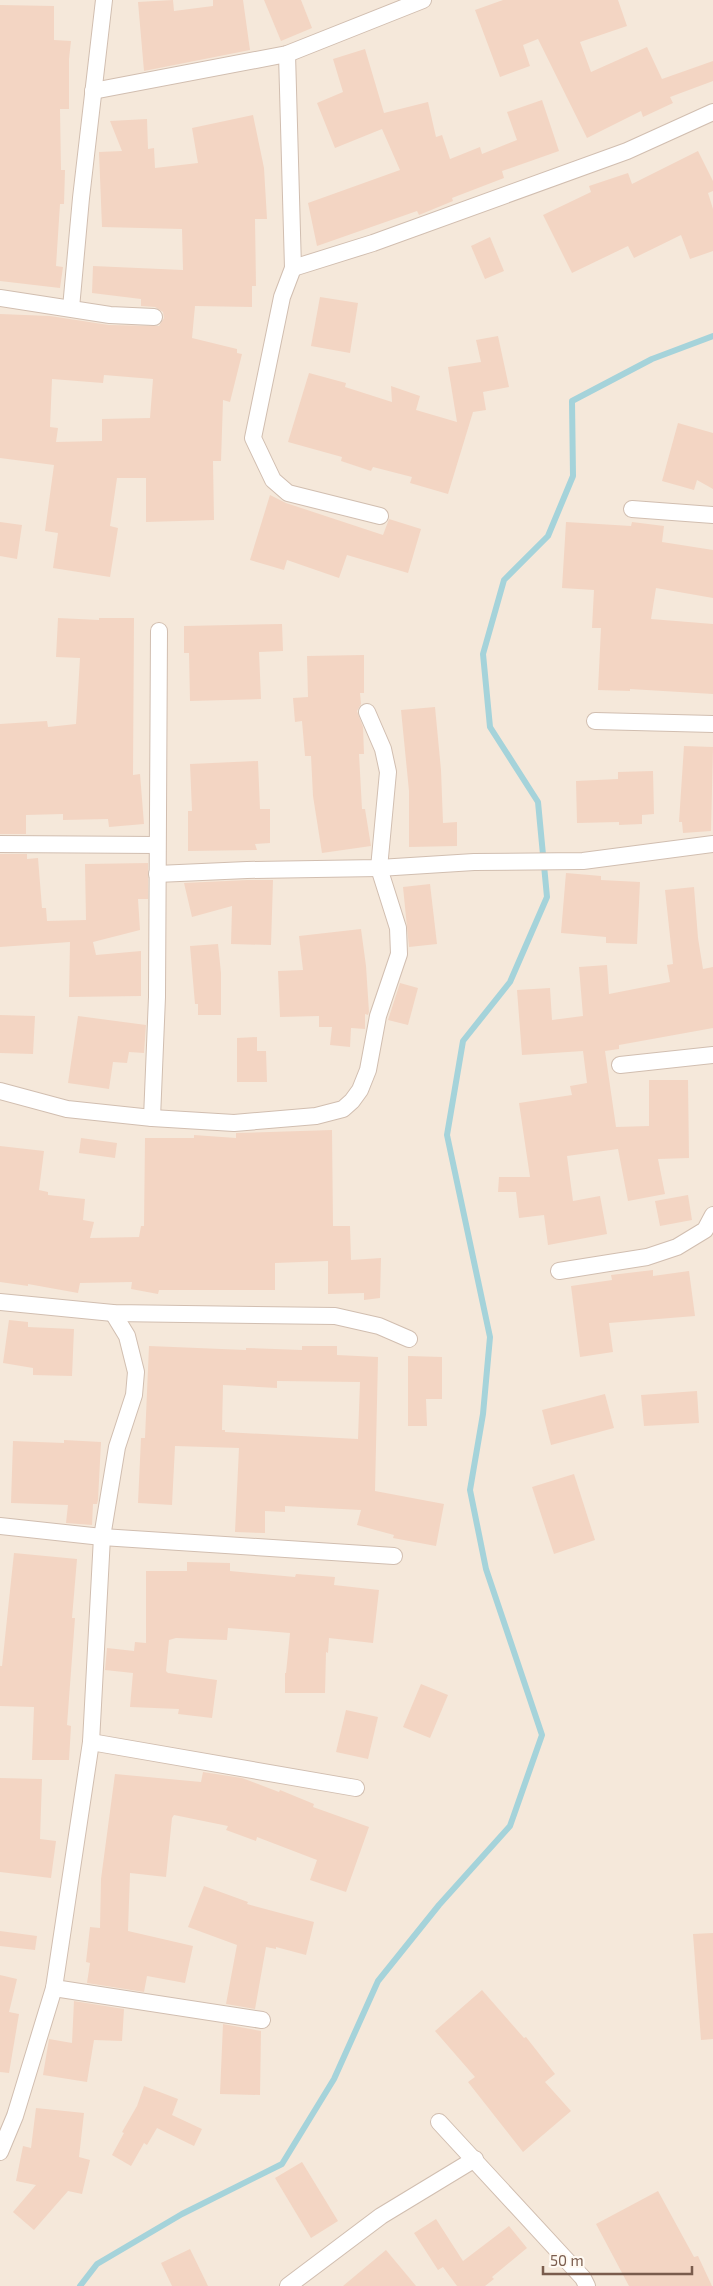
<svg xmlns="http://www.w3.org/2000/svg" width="713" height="2286" font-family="'Exo 2',sans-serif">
<rect width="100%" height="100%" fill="#fdf6ec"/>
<!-- residential -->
<rect fill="#f5e8da" x="0" y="0" width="713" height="2286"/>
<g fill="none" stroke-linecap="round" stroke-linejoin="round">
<!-- stream -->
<path stroke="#a5d3da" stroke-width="6" d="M 80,2286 L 97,2264 L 182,2214 L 282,2164 L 334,2079 L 378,1981 L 439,1905 L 510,1826 L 542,1735 L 486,1569 L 470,1490 L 483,1414 L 490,1337 L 447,1135 L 463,1041 L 510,982 L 547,897 L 538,802 L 490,727 L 483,654 L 504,580 L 548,536 L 573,476 L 572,401 L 652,359 L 713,336"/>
</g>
<!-- building -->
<g fill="#f3d5c3" fill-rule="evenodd">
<path d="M 173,0 L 174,11 L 213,6 L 213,0 L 243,0 L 250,50 L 144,71 L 138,2 Z"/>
<path d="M 264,0 L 301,0 L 312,28 L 281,41 Z"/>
<path d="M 503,0 L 618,0 L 627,26 L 580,42 L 591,72 L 647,47 L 662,79 L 713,61 L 713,81 L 670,97 L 673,103 L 643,117 L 641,111 L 587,138 L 538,39 L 523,45 L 530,66 L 500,77 L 475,10 Z"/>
<path d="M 0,5 L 54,6 L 54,40 L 71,41 L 69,59 L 69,109 L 60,109 L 61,170 L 65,170 L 64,204 L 60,204 L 56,266 L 63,267 L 60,288 L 0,281 Z"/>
<path d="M 365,49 L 384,113 L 428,102 L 436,137 L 442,135 L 450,159 L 480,147 L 482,154 L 517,140 L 507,112 L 542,100 L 559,151 L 502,171 L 504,178 L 452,198 L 453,201 L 419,215 L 417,211 L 317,246 L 308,203 L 400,170 L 382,129 L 335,148 L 317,103 L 343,92 L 333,59 Z"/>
<path d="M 253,115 L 264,168 L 267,219 L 255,219 L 256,286 L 252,286 L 252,307 L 195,306 L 192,338 L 237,349 L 237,353 L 242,354 L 230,402 L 223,400 L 221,461 L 213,461 L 214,520 L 146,522 L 146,478 L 117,478 L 110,526 L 118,528 L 110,577 L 53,568 L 58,533 L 45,531 L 54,465 L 0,458 L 0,314 L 50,316 L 109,325 L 159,326 L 164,318 L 163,312 L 155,307 L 141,306 L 141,299 L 92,293 L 93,266 L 183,270 L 182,229 L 102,227 L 99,152 L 122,151 L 110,121 L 147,119 L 148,149 L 154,148 L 155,168 L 198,163 L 192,128 ZM 104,375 L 153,379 L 150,418 L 102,419 L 102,441 L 56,442 L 58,428 L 50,427 L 52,379 L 103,383 Z"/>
<path d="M 698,151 L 713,181 L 713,191 L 708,193 L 713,209 L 713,251 L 690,259 L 681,235 L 634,258 L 628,246 L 572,273 L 543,215 L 591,192 L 589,186 L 628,173 L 632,184 Z"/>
<path d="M 490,237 L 504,271 L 485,279 L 471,246 Z"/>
<path d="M 320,297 L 358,303 L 350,353 L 311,346 Z"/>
<path d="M 498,336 L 509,387 L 483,392 L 486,410 L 473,412 L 448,494 L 410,483 L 412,477 L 373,467 L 371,471 L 341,461 L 342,457 L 288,442 L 309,373 L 346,383 L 345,387 L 392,402 L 391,386 L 420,396 L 416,410 L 457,422 L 448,367 L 481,362 L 476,340 Z"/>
<path d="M 678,423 L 713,433 L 713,489 L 697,480 L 694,490 L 662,481 Z"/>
<path d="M 270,495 L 286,503 L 383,535 L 389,519 L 421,529 L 408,573 L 347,555 L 339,578 L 287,560 L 284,570 L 250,560 Z"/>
<path d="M 0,522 L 22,525 L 17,559 L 0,556 Z"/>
<path d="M 566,522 L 631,526 L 632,522 L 664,526 L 662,542 L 713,550 L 713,598 L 656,588 L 651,619 L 713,624 L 713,694 L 630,689 L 630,691 L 598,690 L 601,628 L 592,628 L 594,590 L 562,588 Z"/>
<path d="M 58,618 L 99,620 L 99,618 L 134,618 L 133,775 L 140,774 L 144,824 L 109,827 L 108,819 L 63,820 L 63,814 L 26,815 L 26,834 L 0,834 L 0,724 L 47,721 L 48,727 L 76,724 L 80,658 L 56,657 Z"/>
<path d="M 282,624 L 283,651 L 259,652 L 261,699 L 190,701 L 189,653 L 184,653 L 184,626 Z"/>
<path d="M 364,655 L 364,693 L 360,693 L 361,704 L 357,711 L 363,727 L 364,754 L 359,754 L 362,809 L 365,809 L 371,846 L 322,853 L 313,796 L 311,756 L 305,756 L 302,721 L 295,722 L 293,698 L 308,697 L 307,656 Z"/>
<path d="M 435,707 L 441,770 L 443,823 L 457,822 L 457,846 L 409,847 L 409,791 L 401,710 Z"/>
<path d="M 684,746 L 713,747 L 711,831 L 683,833 L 682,822 L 679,822 Z"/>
<path d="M 258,761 L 260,809 L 270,809 L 270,843 L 255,844 L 257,850 L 188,851 L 188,811 L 192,811 L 190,764 Z"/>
<path d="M 653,771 L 654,814 L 642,815 L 642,824 L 619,825 L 619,822 L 577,823 L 576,781 L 618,779 L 618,772 Z"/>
<path d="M 0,854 L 27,854 L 27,859 L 38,858 L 42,908 L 46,908 L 47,921 L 86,920 L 85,864 L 148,863 L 148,899 L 138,899 L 140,930 L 93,942 L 96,955 L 141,951 L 141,996 L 69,997 L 70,942 L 0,947 Z"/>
<path d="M 566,873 L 601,876 L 601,880 L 640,882 L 637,944 L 606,943 L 606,937 L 561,933 Z"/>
<path d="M 247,880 L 273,880 L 271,945 L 231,944 L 232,906 L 192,917 L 184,883 Z"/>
<path d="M 430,884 L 437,944 L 409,947 L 403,887 Z"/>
<path d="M 694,887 L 698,938 L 703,969 L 713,967 L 713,1028 L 619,1045 L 619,1049 L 605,1051 L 616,1127 L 649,1126 L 649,1080 L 688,1080 L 689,1158 L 658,1159 L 665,1194 L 628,1201 L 618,1149 L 567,1156 L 573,1201 L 600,1196 L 607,1234 L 548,1245 L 544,1215 L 519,1218 L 516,1192 L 498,1192 L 499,1177 L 530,1177 L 519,1103 L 572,1095 L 570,1086 L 587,1083 L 583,1051 L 522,1055 L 517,990 L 550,988 L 552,1020 L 583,1016 L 579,967 L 607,965 L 609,994 L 670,982 L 667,965 L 673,964 L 665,890 Z"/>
<path d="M 361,929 L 366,966 L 369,1012 L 368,1015 L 365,1014 L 365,1029 L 351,1028 L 350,1047 L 330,1045 L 332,1027 L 319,1027 L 319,1016 L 280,1017 L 278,971 L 303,970 L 299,936 Z"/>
<path d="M 218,944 L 221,973 L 221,1015 L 198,1015 L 198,1004 L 195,1004 L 190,946 Z"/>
<path d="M 400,983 L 418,988 L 408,1025 L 388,1020 Z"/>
<path d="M 0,1015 L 35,1016 L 33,1054 L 0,1053 Z"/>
<path d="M 78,1016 L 146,1025 L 144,1053 L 129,1052 L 127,1063 L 113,1062 L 109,1089 L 68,1083 Z"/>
<path d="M 257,1037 L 257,1051 L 266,1051 L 267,1082 L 237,1082 L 237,1038 Z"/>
<path d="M 332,1130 L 333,1226 L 350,1226 L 351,1260 L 381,1258 L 380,1298 L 364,1300 L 364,1293 L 328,1294 L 328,1261 L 275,1263 L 275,1290 L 159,1290 L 158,1294 L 131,1289 L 132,1282 L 80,1283 L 78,1293 L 28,1284 L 28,1286 L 0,1282 L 0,1146 L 44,1151 L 39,1190 L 48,1192 L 48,1195 L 85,1199 L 83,1220 L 94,1222 L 90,1238 L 139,1237 L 141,1226 L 144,1226 L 145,1138 L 194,1138 L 194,1135 L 236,1138 L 236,1133 Z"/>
<path d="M 81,1138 L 117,1143 L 115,1158 L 79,1153 Z"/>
<path d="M 688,1195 L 692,1220 L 660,1226 L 655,1201 Z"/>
<path d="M 653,1270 L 653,1276 L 689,1271 L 695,1316 L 609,1323 L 613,1352 L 580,1357 L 571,1286 L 612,1280 L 611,1275 Z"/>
<path d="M 9,1320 L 28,1322 L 28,1327 L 74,1329 L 72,1376 L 33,1375 L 33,1368 L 3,1363 Z"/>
<path d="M 149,1346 L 246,1350 L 246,1348 L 302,1350 L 302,1346 L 337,1346 L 337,1355 L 378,1357 L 375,1491 L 444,1504 L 436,1546 L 393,1538 L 394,1535 L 357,1525 L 361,1510 L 285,1506 L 285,1512 L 265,1511 L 265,1533 L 235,1532 L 239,1448 L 175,1446 L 172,1505 L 138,1503 L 141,1438 L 145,1438 ZM 277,1381 L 360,1382 L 358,1439 L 225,1432 L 225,1430 L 222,1430 L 223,1385 L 277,1388 Z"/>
<path d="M 408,1356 L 442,1357 L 442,1399 L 426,1399 L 427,1426 L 408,1426 Z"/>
<path d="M 697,1391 L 699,1423 L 644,1426 L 641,1395 Z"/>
<path d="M 605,1394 L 614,1428 L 551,1445 L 542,1410 Z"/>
<path d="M 64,1440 L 101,1442 L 98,1500 L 97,1504 L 93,1504 L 92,1525 L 66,1523 L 68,1505 L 11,1503 L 13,1441 L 64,1443 Z"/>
<path d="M 574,1474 L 595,1540 L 554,1554 L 532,1487 Z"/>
<path d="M 14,1553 L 77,1559 L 72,1618 L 75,1618 L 67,1725 L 71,1726 L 69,1760 L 32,1760 L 34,1707 L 0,1706 L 0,1666 L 2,1666 Z"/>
<path d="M 187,1562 L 230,1563 L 230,1571 L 295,1577 L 296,1574 L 335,1577 L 334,1585 L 379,1590 L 373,1643 L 329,1638 L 328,1653 L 326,1652 L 325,1693 L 285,1693 L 285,1673 L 286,1673 L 290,1633 L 228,1628 L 227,1640 L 176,1638 L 169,1640 L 166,1671 L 168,1673 L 217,1680 L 212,1718 L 178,1714 L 179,1709 L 130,1707 L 133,1673 L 105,1670 L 107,1648 L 134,1651 L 135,1642 L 146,1643 L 146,1571 L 187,1571 Z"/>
<path d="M 421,1684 L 448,1695 L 430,1738 L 403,1727 Z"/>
<path d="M 346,1710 L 378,1717 L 368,1759 L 336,1752 Z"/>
<path d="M 203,1772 L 242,1778 L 279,1792 L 280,1790 L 314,1804 L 313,1807 L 369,1827 L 346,1892 L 310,1880 L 317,1860 L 257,1837 L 256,1841 L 226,1830 L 228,1826 L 174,1815 L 172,1818 L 166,1877 L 130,1873 L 128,1931 L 193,1946 L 185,1983 L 147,1976 L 144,1992 L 87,1983 L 90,1963 L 86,1962 L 90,1927 L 100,1928 L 101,1879 L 115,1774 L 201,1782 Z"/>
<path d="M 0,1778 L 42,1779 L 40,1839 L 56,1841 L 51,1878 L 0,1872 Z"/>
<path d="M 204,1886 L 248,1902 L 247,1904 L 314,1922 L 306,1955 L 276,1947 L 276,1949 L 266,1947 L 255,2009 L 226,2004 L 237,1945 L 188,1927 Z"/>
<path d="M 0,1931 L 37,1936 L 35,1950 L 0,1946 Z"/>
<path d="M 713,1933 L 713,2039 L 701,2040 L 693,1934 Z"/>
<path d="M 0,1975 L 17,1979 L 9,2012 L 19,2014 L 9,2073 L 0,2072 Z"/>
<path d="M 482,1990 L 524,2038 L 526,2037 L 555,2074 L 545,2082 L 571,2111 L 523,2152 L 468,2082 L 475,2077 L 435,2031 Z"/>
<path d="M 74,2001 L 124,2009 L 122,2041 L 94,2040 L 87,2082 L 43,2075 L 49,2039 L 72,2043 Z"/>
<path d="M 223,2024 L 261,2031 L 260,2095 L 220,2094 Z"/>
<path d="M 144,2086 L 178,2099 L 172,2115 L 202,2129 L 194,2146 L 157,2128 L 147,2145 L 144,2143 L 131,2166 L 112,2155 L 124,2133 L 122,2132 L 137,2106 Z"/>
<path d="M 36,2108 L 84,2113 L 79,2157 L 90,2160 L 82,2194 L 68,2191 L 34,2230 L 13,2212 L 36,2185 L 16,2181 L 23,2146 L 31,2148 Z"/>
<path d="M 302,2162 L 338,2221 L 311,2238 L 275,2178 Z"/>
<path d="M 658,2191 L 694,2257 L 698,2256 L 712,2286 L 629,2286 L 596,2224 Z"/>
<path d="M 436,2219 L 463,2261 L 509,2226 L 527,2248 L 492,2277 L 494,2279 L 485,2286 L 457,2286 L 443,2267 L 438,2270 L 414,2233 Z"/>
<path d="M 190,2249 L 208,2286 L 172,2286 L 161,2263 Z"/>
<path d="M 386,2250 L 416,2286 L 343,2286 Z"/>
</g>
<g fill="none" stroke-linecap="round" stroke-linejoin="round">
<!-- minor casing -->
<g stroke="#d1beb0" stroke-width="18">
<g id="minor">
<path d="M 287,54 L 293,268 L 282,297 L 253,438 L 273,480 L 288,493 L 380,516"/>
<path d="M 93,91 L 287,54 L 423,0"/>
<path d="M 293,268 L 373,243 L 627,151 L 713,112"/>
<path d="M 0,298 L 110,315 L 154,317"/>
<path d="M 71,308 L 81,198 L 104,0"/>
<path d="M 632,509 L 713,515"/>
<path d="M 595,721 L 713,724"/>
<path d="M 0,844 L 157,845"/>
<path d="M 157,874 L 247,870 L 379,868 L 474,862 L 583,861 L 713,844"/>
<path d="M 620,1065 L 713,1055"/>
<path d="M 0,1091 L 67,1109 L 152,1118 L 234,1123 L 316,1116 L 343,1109 L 352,1101 L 360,1090 L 368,1070 L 378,1016 L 399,954 L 398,928 L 379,868 L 388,772 L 383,749 L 367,712"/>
<path d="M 152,1118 L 157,997 L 159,631"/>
<path d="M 559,1271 L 647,1257 L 677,1247 L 705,1230 L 713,1215"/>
<path d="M 0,1302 L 113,1313 L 335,1316 L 379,1326 L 409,1339"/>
<path d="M 0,1526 L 102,1537 L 394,1556"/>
<path d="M 91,1742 L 356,1788"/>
<path d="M 54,1988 L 262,2020"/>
<path d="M 439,2122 L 583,2278 L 587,2286"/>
<path d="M 0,2152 L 15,2116 L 54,1988 L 91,1742 L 102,1537 L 117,1447 L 134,1395 L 136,1372 L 127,1336 L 113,1313"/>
<path d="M 288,2286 L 381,2216 L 475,2159"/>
</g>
</g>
<!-- minor -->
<use href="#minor" stroke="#fff" stroke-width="16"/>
</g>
<!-- scale -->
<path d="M543 2266v8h149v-8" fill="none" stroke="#7a5c4d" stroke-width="2.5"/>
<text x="550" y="2266" font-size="15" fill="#7a5c4d" stroke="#fffaf3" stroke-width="4" paint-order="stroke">50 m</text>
</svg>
